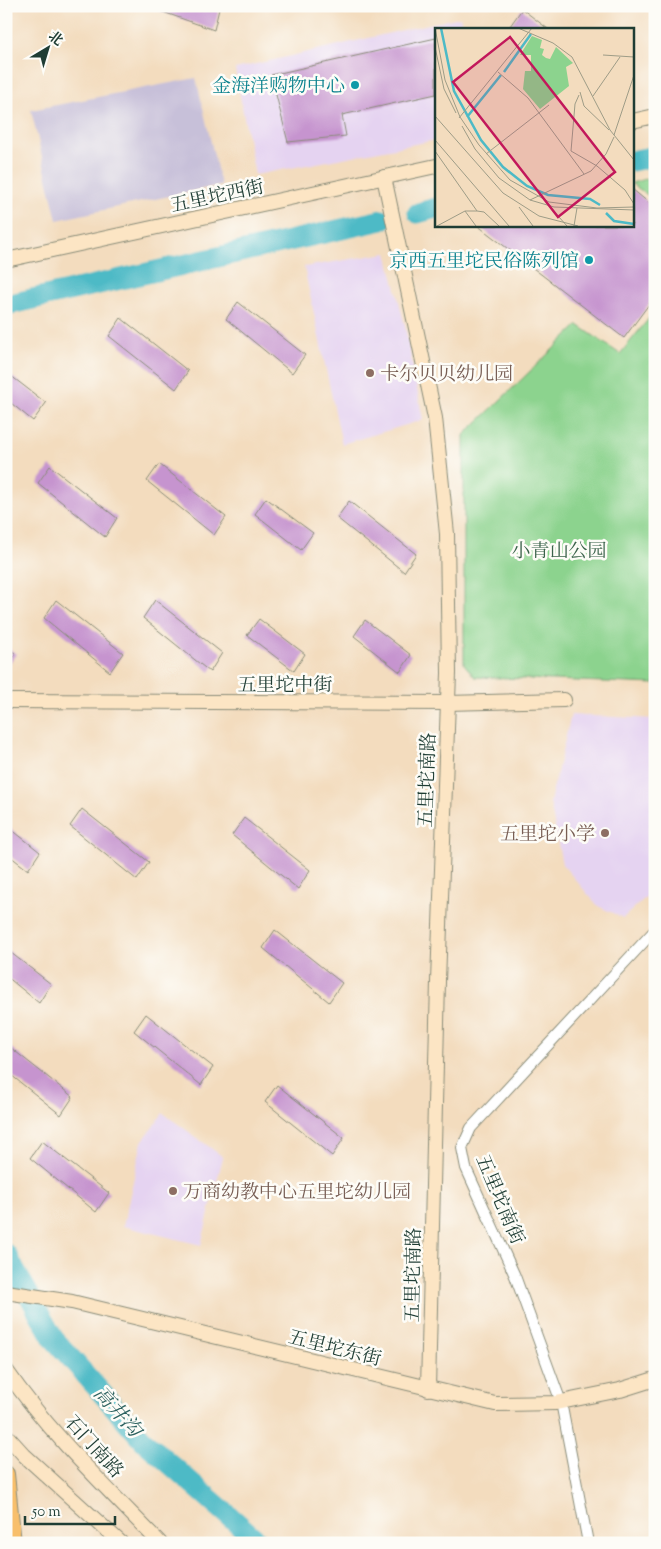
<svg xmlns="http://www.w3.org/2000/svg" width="661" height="1549" font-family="'Sorts Mill Goudy','Noto Serif SC',serif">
<rect width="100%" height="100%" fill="#fdfcf7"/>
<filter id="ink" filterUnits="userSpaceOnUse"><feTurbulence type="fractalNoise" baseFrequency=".02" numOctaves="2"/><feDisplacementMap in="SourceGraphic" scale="10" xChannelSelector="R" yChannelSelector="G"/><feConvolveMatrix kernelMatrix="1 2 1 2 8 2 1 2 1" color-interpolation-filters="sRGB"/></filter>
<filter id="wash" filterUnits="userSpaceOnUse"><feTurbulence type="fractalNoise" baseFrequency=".0096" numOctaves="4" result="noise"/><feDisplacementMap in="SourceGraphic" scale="20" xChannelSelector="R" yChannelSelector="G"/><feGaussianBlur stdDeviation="1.12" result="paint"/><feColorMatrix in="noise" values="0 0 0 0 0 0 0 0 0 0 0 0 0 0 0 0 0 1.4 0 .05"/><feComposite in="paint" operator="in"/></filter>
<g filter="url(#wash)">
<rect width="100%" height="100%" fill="#f3dcbe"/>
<!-- built -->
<g fill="#e5d3f1">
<path d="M 460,17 L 463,29 L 436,29 L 436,140 L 255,175 L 235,69 Z"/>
<path d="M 387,253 L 405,326 L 423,420 L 342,444 L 304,267 Z"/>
<path d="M 571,715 L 655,719 L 655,889 L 623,918 L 598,906 L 562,864 L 550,802 Z"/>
<path d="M 163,1113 L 223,1157 L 201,1245 L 123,1226 L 142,1142 Z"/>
</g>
<!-- industrial -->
<path fill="#c7c0d9" d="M 196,78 L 221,185 L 57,220 L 31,110 Z"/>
<!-- green -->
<g fill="#8cd38e" stroke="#568861">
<path d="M 655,176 L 655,200 L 632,184 L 632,183 Z"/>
<path d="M 655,311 L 655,684 L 475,677 L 464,664 L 464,435 L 578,325 L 620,354 Z"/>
</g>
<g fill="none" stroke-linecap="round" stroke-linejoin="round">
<!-- river -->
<g stroke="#4dbac6" stroke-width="21">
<path d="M 632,161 L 655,156"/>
<path d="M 418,213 L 436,208"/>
<path d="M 6,305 L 382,220"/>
<path d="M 6,1254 L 53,1338 L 145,1442 L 260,1543"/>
</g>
</g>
<g id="blocks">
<!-- building -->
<g fill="#c694cf">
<path d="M 146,6 L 212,6 L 219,9 L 214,30 Z"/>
<path d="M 522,9 L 548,29 L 514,29 L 510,26 Z"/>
<path d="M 436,38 L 436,94 L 342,115 L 346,136 L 288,142 L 271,75 Z"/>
<path d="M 632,189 L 655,208 L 655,296 L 624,338 L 477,225 L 632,225 Z"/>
<path d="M 238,302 L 305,355 L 292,373 L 226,319 Z"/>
<path d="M 121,318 L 188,371 L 176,389 L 109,336 Z"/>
<path d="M 6,372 L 46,403 L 33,421 L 6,399 Z"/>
<path d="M 159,464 L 226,517 L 214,535 L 147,481 Z"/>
<path d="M 50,466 L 117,518 L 105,537 L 38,483 Z"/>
<path d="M 266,498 L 313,533 L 301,550 L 255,514 Z"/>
<path d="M 349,501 L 416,554 L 404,572 L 337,518 Z"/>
<path d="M 56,600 L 123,653 L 110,672 L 44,618 Z"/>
<path d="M 155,600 L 222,653 L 210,672 L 143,618 Z"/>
<path d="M 259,619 L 305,654 L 294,671 L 247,635 Z"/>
<path d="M 365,620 L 411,655 L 400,672 L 354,636 Z"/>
<path d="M 6,646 L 16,654 L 6,668 Z"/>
<path d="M 82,809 L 149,862 L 137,880 L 70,826 Z"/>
<path d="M 244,818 L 310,870 L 298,889 L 232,835 Z"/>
<path d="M 6,825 L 40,852 L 28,870 L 6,853 Z"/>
<path d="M 275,930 L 342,983 L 329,1002 L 263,948 Z"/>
<path d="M 6,949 L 51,984 L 39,1003 L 6,976 Z"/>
<path d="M 146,1014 L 213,1067 L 201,1085 L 134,1031 Z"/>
<path d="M 6,1044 L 73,1097 L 61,1115 L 6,1071 Z"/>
<path d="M 277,1085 L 344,1138 L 332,1156 L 265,1102 Z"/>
<path d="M 42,1141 L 109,1193 L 96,1212 L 30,1158 Z"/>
</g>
</g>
</g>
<g filter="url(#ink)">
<use href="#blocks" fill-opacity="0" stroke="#898c79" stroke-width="1"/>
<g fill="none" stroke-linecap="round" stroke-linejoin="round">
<!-- street casing -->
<g stroke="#898c79" stroke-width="12">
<path id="street" d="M 588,1543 L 561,1402 L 515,1276 L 466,1168 L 462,1148 L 471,1128 L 655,930"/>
</g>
<!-- secondary casing -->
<g stroke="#898c79" stroke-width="16">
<g id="secondary">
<path d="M 632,121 L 655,116"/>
<path d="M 384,177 L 435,418 L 447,534 L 449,673 L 438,982 L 428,1389"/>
<path d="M 6,260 L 436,166"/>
<path d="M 6,701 L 447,703 L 564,700"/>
<path d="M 6,1292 L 72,1302 L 495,1404 L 556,1403 L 620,1390 L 655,1379"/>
<path d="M 6,1370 C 49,1433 107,1488 160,1543"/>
<path d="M 6,1435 L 24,1455 L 121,1543"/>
</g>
</g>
<!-- primary casing -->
<g stroke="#898c79" stroke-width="18">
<path id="primary" d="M 6,1474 L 13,1543"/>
</g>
<!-- street -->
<use href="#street" stroke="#fff" stroke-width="10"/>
<!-- secondary -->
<use href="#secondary" stroke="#fce5c4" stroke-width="14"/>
<!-- primary -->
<use href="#primary" stroke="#f8bf6c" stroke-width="16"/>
</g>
</g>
<!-- markers -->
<g fill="#0f9aa8" stroke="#fdfcf7" stroke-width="2">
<circle cx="355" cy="85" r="5"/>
<circle cx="589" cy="260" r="5"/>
</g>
<g fill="#8d6e63" stroke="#fdfcf7" stroke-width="2">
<circle cx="370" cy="373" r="5"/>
<circle cx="605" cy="833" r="5"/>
<circle cx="173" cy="1191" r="5"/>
</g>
<g text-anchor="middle" stroke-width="5" stroke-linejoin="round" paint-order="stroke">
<!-- culture labels -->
<g font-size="19" fill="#0d838f" stroke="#fdfcf7" text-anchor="end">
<text x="345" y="92">金海洋购物中心</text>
<text x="579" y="267">京西五里坨民俗陈列馆</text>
</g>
<!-- street labels -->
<g font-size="19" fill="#1f3d34" stroke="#fdfcf7">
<text transform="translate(217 195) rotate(-12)" y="7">五里坨西街</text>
<text x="285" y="691">五里坨中街</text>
<text transform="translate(426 780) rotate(-88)" y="7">五里坨南路</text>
<text transform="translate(501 1199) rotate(67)" y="7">五里坨南街</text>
<text transform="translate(412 1275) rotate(-89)" y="7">五里坨南路</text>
<text transform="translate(335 1347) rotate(14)" y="7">五里坨东街</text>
<text transform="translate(95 1446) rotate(48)" y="7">石门南路</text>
</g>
<!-- education labels -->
<g font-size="19" fill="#785e54" stroke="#fdfcf7" text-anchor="start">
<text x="380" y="380">卡尔贝贝幼儿园</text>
<text x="595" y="840" text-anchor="end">五里坨小学</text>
<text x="183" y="1198">万商幼教中心五里坨幼儿园</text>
</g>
<!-- park labels -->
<g font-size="19" fill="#3a624a" stroke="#fdfcf7">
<text x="559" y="557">小青山公园</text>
</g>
<!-- water labels -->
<g font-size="20" font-style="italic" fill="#2d6260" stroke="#fdfcf7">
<text transform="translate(118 1411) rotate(48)" y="7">高井沟</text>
</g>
</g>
<!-- overview -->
<g transform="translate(435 28)">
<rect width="199" height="199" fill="#f3dcbe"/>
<path d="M 97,8 L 107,12 L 105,20 L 109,21 L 107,27 L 111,30 L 115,31 L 121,19 L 138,35 L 131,39 L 134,58 L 105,81 L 88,61 L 90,43 L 96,43 L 96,27 L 85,27 Z" fill="#8cd38e"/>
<path fill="none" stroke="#4dbac6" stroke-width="2.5" d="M 6,0 L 19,63 L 46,112 L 68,139 L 92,158 L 113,167 L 155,171 L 165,177M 69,44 L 96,6M 32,89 L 66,47M 171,185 L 179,193 L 199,196"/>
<path fill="none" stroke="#9e9c87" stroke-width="1" d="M 0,0 L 10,52 L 25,89 L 44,117 L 75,152 L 114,174 L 162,180 L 199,179M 83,0 L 118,15 L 137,29 L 175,102 L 199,132M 0,19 L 9,61 L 21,85M 168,27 L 199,29M 63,44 L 93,70 L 149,146M 145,64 L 149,78 L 174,102M 144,67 L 140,76 L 136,123 L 162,138 L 190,162 L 199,176M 158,68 L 185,29M 0,88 L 68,165 L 104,188 L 143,198M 24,90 L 97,0M 27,98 L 40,121 L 64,150 L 95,172 L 119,179 L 199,182M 179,107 L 199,47M 0,112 L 74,198M 0,123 L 42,183M 51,126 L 114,77M 95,172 L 156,143 L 171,126 L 179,109M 84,179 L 98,198M 115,179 L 132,198M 30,183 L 41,198M 2,198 L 30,183 L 42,183 L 49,184 L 64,198M 139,198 L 142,180"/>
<path fill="#c2185b" fill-opacity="0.15" stroke="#c2185b" stroke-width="2.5" d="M 75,9 L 180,144 L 123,189 L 18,54 Z"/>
<rect width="199" height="199" fill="none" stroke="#1f3d34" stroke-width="2.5"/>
</g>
<!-- margin -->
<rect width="661" height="1549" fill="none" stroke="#fdfcf7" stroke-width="25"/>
<!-- north arrow -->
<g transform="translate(48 48) rotate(38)" stroke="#fdfcf7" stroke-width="4" paint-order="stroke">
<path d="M0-4L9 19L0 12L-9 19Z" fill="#1f3d34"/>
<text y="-8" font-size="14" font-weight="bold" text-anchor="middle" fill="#1f3d34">北</text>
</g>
<!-- scale -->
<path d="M25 1516v8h90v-8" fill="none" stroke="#1f3d34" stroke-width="2.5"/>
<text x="32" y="1516" font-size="15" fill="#1f3d34" stroke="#fdfcf7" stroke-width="4" paint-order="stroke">50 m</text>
</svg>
